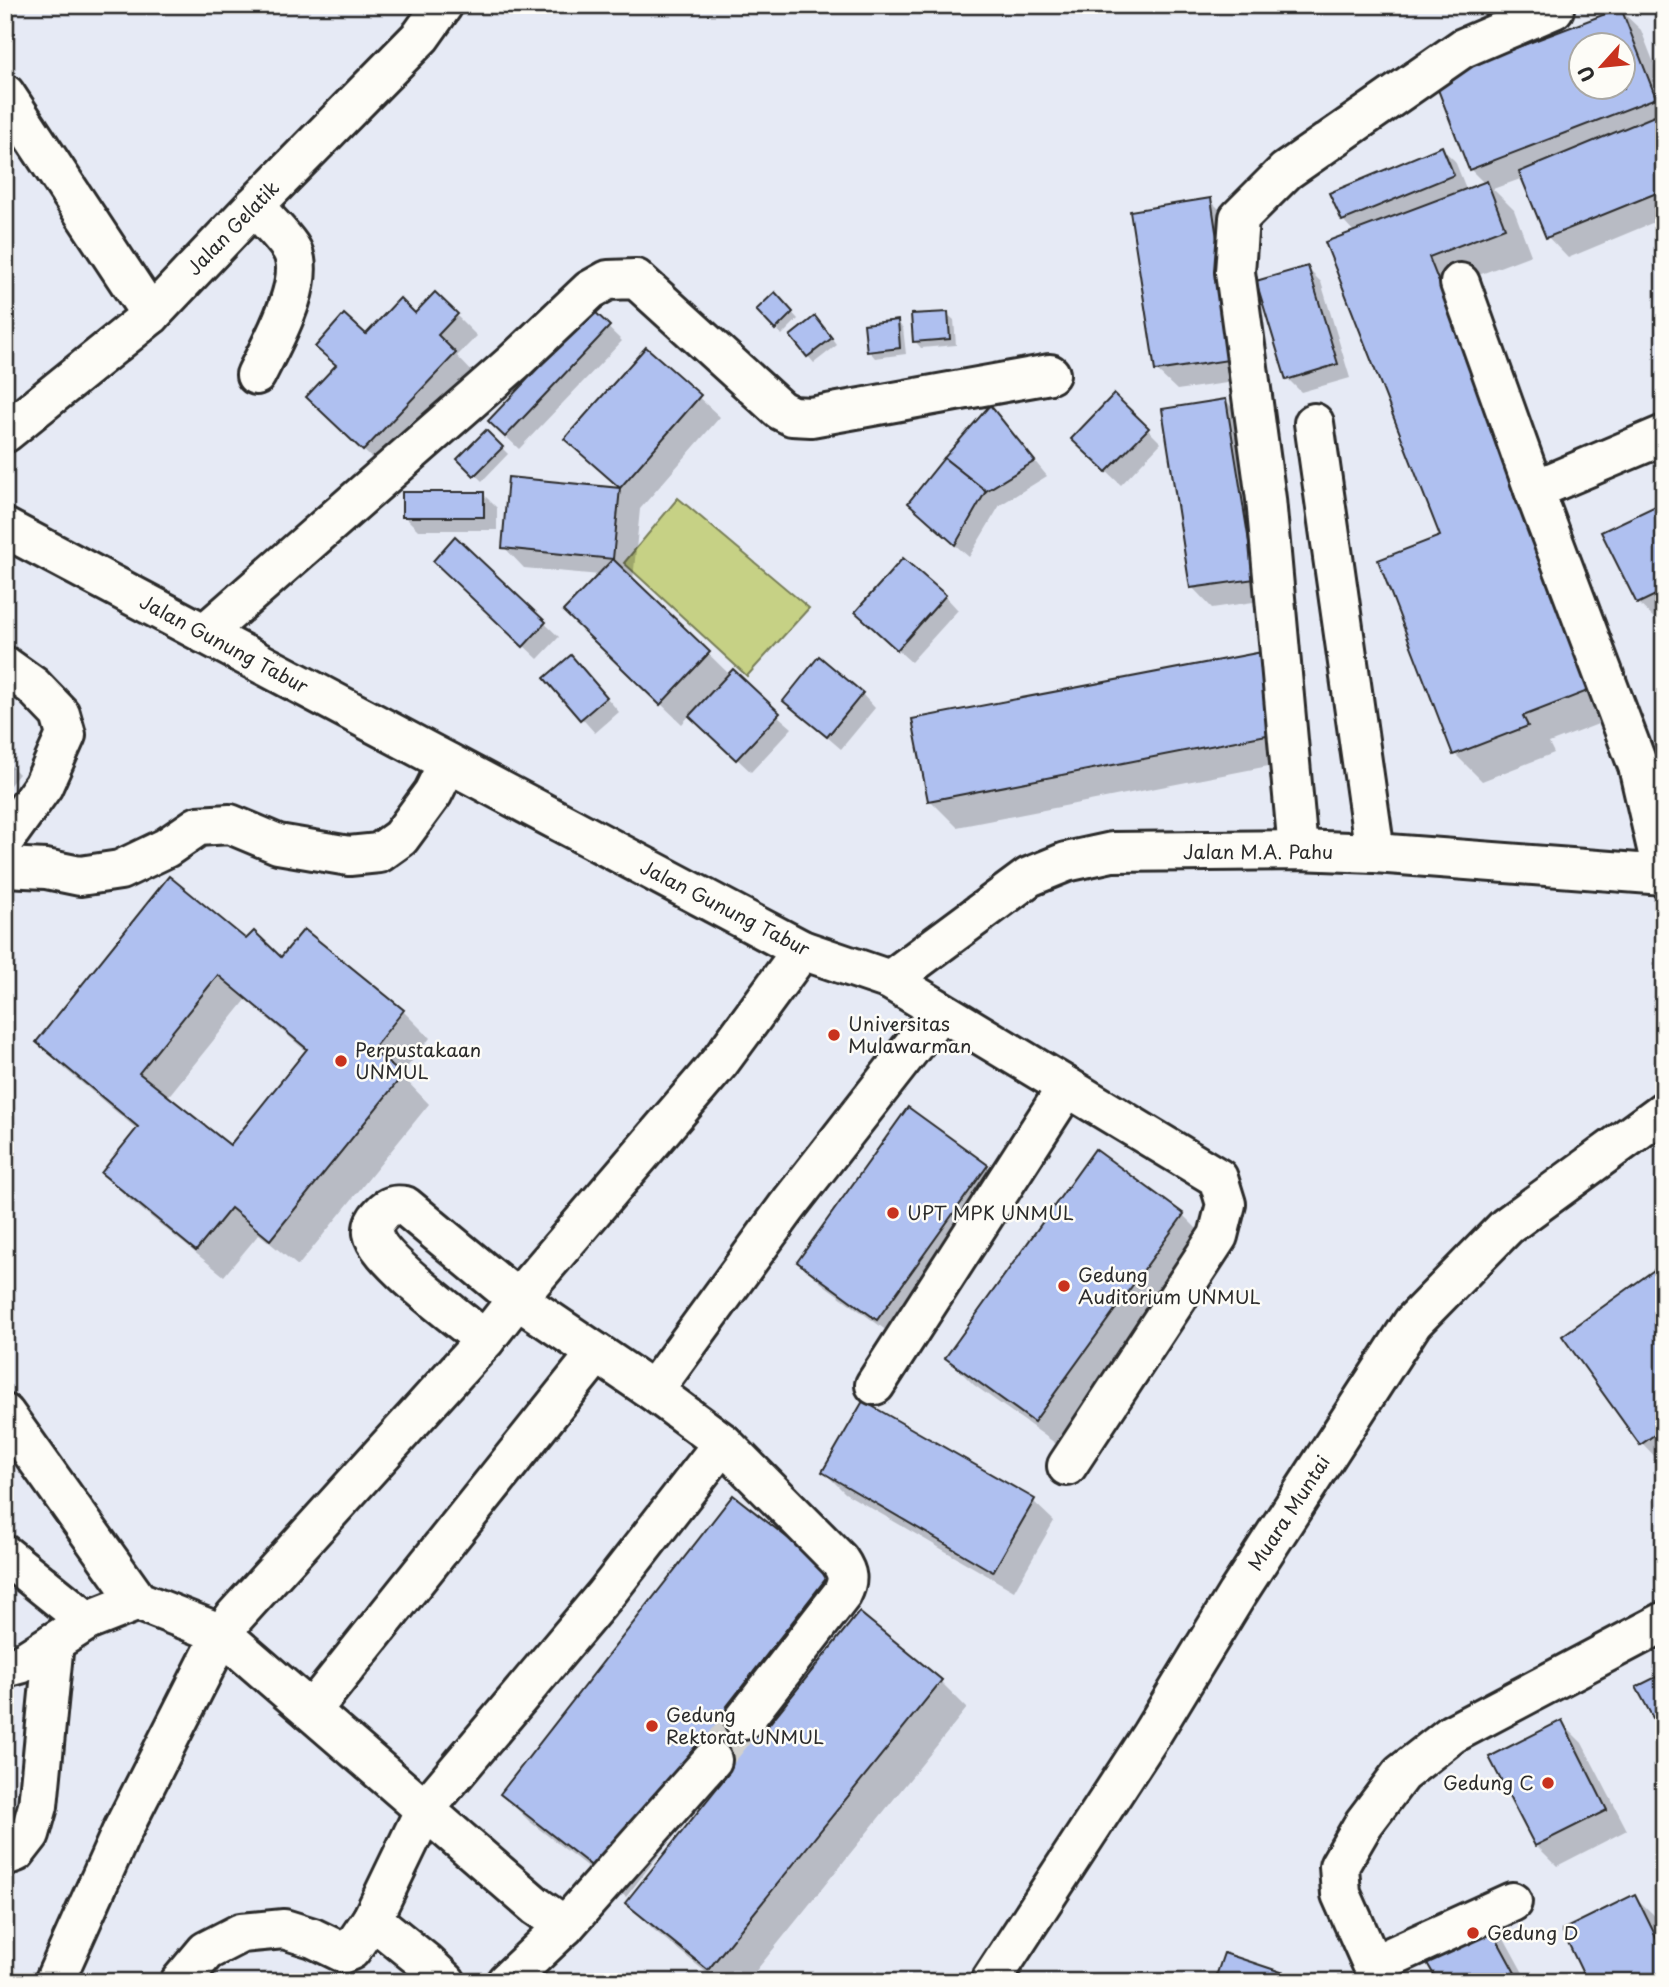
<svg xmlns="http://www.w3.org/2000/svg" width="1669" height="1987" font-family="'Playpen Sans',sans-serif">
<rect width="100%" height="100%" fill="#fdfcf7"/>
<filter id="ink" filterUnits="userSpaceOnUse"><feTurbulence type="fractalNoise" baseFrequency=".0143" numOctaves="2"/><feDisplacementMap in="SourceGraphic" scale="14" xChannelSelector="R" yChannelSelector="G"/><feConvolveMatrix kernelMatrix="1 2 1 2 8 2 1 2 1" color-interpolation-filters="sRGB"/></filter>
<g filter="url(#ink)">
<!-- built -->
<path fill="#e6eaf5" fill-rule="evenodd" d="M 5,5 L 1664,5 L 1664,1982 L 5,1982 ZM 1582,46 L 1624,46 L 1624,88 L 1582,88 Z"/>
<!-- green -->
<path fill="#c6d185" stroke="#787e58" stroke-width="2" d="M 678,498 L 809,608 L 747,676 L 624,563 Z"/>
<!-- shadow -->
<g fill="#0003" fill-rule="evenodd">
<path d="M 1620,10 L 1641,30 L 1664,89 L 1664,218 L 1568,258 L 1548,237 L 1523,178 L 1493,189 L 1514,210 L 1531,255 L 1455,284 L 1624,714 L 1549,743 L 1554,753 L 1482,781 L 1455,754 L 1443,537 L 1355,233 L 1343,220 L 1441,148 L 1455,161 L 1467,191 L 1485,184 L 1470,169 L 1436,80 ZM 1582,46 L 1624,46 L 1624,88 L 1582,88 Z"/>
<path d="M 1210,200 L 1231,221 L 1255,379 L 1177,390 L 1156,370 Z"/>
<path d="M 1307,268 L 1321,282 L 1350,378 L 1301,392 L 1288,379 Z"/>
<path d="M 435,294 L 477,336 L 457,356 L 475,375 L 384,470 L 329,417 L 337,366 L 366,336 L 415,316 Z"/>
<path d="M 775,294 L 798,319 L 782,335 L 758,310 Z"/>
<path d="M 593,313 L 622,341 L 519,449 L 490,421 Z"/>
<path d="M 947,314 L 954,320 L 956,345 L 921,348 L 915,341 Z"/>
<path d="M 897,322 L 903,328 L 906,354 L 875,358 L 869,351 Z"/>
<path d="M 821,325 L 837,345 L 814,363 L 808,356 Z"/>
<path d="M 646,349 L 720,417 L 640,509 L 633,580 L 730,675 L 792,728 L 751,772 L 690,715 L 682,724 L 586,632 L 600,575 L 524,568 L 504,547 L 510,479 L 622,490 L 567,439 Z"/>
<path d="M 1114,396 L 1161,443 L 1121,485 L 1087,453 Z"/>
<path d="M 1226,401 L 1246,421 L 1274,599 L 1212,608 L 1192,587 Z"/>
<path d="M 990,407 L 1047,476 L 1000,505 L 969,557 L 923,517 Z"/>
<path d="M 486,432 L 508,454 L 482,481 L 459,459 Z"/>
<path d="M 483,494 L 497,508 L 497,530 L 418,530 L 404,516 Z"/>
<path d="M 1664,504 L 1664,621 L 1659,623 L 1638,603 Z"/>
<path d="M 456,539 L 559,637 L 538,659 L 449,575 Z"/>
<path d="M 945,596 L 958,610 L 911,662 L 871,626 Z"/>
<path d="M 1261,654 L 1304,759 L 957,827 L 930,800 Z"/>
<path d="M 584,671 L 619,712 L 595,733 L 546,678 Z"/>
<path d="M 862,694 L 875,708 L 841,749 L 785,701 Z"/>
<path d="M 5,760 L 19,774 L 5,791 Z"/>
<path d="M 246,942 L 282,960 L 403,1011 L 430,1038 L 401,1075 L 429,1104 L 298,1266 L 259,1234 L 224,1276 L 130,1200 L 103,1173 L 138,1130 L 65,1069 L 38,1042 ZM 246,1000 L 307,1052 L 230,1147 L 167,1098 Z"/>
<path d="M 987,1166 L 1007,1187 L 898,1339 L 820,1282 L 799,1262 Z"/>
<path d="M 1183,1215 L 1210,1242 L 1062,1448 L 974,1385 L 947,1358 Z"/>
<path d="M 1664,1265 L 1664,1466 L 1642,1443 Z"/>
<path d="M 824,1472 L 1033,1501 L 1054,1521 L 1014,1591 L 845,1493 Z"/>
<path d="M 733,1497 L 857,1600 L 755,1730 L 762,1736 L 940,1681 L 967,1708 L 747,1982 L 718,1982 L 654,1930 L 627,1903 L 729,1777 L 723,1772 L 626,1897 L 529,1821 L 502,1794 Z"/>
<path d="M 1561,1722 L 1582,1743 L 1627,1830 L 1557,1866 L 1536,1845 Z"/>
<path d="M 1635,1897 L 1656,1917 L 1664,1934 L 1664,1982 Z"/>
<path d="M 1483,1918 L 1504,1938 L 1528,1982 L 1440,1982 Z"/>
</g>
<!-- building -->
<g fill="#afc0f0" stroke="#2b2b2b" stroke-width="2" fill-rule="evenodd">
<path d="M 1655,5 L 1664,5 L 1664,25 Z"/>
<path d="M 1621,8 L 1656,98 L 1469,170 L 1434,79 ZM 1582,46 L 1624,46 L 1624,88 L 1582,88 Z"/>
<path d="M 1664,112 L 1664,190 L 1546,238 L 1519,172 Z"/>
<path d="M 1442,146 L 1454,175 L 1342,221 L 1329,193 Z"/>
<path d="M 1487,181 L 1505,228 L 1429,257 L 1598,687 L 1523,716 L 1528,726 L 1453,755 L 1378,560 L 1440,536 L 1325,242 Z"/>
<path d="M 1211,198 L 1235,359 L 1155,371 L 1130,211 Z"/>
<path d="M 1308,266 L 1338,364 L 1286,380 L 1256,281 Z"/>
<path d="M 435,292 L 458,314 L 438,335 L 456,353 L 363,451 L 306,397 L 336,365 L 315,347 L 344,314 L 366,334 L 400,298 L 415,313 Z"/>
<path d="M 775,292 L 793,312 L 775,330 L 756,310 Z"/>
<path d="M 593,310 L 610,326 L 505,437 L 488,421 Z"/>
<path d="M 948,312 L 950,339 L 913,342 L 911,314 Z"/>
<path d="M 815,316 L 832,338 L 807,357 L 790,336 Z"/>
<path d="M 898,320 L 900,348 L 867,352 L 864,324 Z"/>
<path d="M 646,347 L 701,395 L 620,488 L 564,439 Z"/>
<path d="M 1114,394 L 1149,428 L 1106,472 L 1071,439 Z"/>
<path d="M 1226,399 L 1255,579 L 1190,588 L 1162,409 Z"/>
<path d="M 990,405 L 1035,461 L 986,491 L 944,458 Z"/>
<path d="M 486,430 L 503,447 L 474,476 L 457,459 Z"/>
<path d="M 944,458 L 986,491 L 955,545 L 908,503 Z"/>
<path d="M 508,477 L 620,488 L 613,559 L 502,548 Z"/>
<rect x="402" y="492" width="82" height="25"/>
<path d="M 1664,502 L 1664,591 L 1637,604 L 1601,532 Z"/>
<path d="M 455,536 L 546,622 L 523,647 L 433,561 Z"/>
<path d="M 903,558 L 946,595 L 897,650 L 855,612 Z"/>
<path d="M 613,559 L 710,652 L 660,705 L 563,611 Z"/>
<path d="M 1664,628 L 1664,645 L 1658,630 Z"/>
<path d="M 1262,652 L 1277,733 L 928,801 L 912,719 Z"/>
<path d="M 571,655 L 607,697 L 580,720 L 544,678 Z"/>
<path d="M 819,656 L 863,693 L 827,737 L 783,701 Z"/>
<path d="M 733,669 L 780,713 L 736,760 L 689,716 Z"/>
<path d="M 169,876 L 246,939 L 254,931 L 281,957 L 304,929 L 404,1010 L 372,1050 L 403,1075 L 270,1240 L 231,1208 L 196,1251 L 101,1173 L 138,1127 L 36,1042 ZM 218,975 L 307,1049 L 230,1145 L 139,1073 Z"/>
<path d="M 908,1107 L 988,1165 L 877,1320 L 797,1262 Z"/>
<path d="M 1095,1149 L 1184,1214 L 1034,1422 L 945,1358 Z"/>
<path d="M 1664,1263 L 1664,1428 L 1640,1445 L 1562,1336 Z"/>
<path d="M 863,1401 L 1035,1499 L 993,1572 L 822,1472 Z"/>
<path d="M 733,1495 L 831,1572 L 727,1706 L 762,1733 L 859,1612 L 942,1680 L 708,1970 L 625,1903 L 728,1774 L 712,1760 L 695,1747 L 598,1871 L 500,1794 Z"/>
<path d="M 1664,1673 L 1664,1738 L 1636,1687 Z"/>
<path d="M 1562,1720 L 1607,1810 L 1535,1846 L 1489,1757 Z"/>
<path d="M 1635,1894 L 1664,1953 L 1664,1982 L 1587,1982 L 1562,1930 Z"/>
<path d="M 1484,1916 L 1520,1982 L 1438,1982 L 1420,1951 Z"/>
<path d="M 1224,1953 L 1311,1982 L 1214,1982 Z"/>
</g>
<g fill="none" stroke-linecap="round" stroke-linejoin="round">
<!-- minor-tunnel -->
<path stroke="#d3d2ce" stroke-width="38" stroke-dasharray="38 19" stroke-linecap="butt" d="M 712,1760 L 744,1720"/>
<!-- minor casing -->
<g stroke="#2b2b2b" stroke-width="44">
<g id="minor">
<path d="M 5,94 L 151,315"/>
<path d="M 254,206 C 265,219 280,232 290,247 C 311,278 270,346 256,375"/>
<path d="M 1460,283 L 1534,490 L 1638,766 L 1663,875"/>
<path d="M 1314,423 L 1375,853"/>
<path d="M 5,433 L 151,315 L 254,206 L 421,36 L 443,5"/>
<path d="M 1534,490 L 1664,435"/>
<path d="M 5,528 L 802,950 L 890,980 L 1218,1178 L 1226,1204 L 1218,1236 L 1067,1466"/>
<path d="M 204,634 L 514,362 L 590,290 L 608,280 L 636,279 L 780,410 L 792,416 L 811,417 L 1050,374"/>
<path d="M 5,666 L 33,686 L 60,714 L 66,735 L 43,786 L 5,839"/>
<path d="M 1298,850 L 1266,499 L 1235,272 L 1239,218 L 1286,171 L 1463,48 L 1554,9"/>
<path d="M 5,867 L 46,869 L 80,876 L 120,870 L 166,848 L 198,826 L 230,824 L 278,844 L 349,856 L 379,853 L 400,838 L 433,793 L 448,763"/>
<path d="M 890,980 L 1029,877 L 1066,862 L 1112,852 L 1298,850 L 1375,853 L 1664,875"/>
<path d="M 485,1340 C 462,1321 377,1259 373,1233 C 372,1226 376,1219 381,1214 C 388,1206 394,1204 405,1206 L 517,1299 L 653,1391 L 723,1443 L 839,1560 C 848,1573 849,1580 842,1594 L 744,1720"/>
<path d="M 875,1385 L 1067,1087"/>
<path d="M 653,1391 L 787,1207 L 940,1011"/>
<path d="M 5,1414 L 138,1601 L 222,1634 L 536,1906 L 565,1926"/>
<path d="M 5,1555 L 87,1621"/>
<path d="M 5,1668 L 20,1664 L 87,1621 L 138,1601"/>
<path d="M 311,1711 L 597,1353"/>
<path d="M 5,1856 L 16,1852 L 30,1834 L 38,1806 L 54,1642"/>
<path d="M 372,1919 L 425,1809 L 605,1595 L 723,1443"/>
<path d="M 1373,1965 L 1512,1902"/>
<path d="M 54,1982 L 121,1833 L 222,1634 L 235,1616 L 485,1340 L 517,1299 L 719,1063 L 802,950"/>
<path d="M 180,1982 L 206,1951 L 241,1933 L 284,1929 L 313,1938 L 344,1953 L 351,1950 L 372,1919 L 424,1961 L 446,1982"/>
<path d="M 506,1982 L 565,1926 L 712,1760"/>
<path d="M 990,1982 L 1151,1735 L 1237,1594 L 1413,1322 L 1507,1226 L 1664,1111"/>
<path d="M 1380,1982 L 1341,1894 L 1339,1866 L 1364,1823 L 1401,1774 L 1452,1734 L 1664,1622"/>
</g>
</g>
<!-- minor -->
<use href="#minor" stroke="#fdfcf7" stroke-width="38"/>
</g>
</g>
<!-- markers -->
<g fill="#c8321e" stroke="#fdfcf7" stroke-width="2.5">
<circle cx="834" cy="1035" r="7"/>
<circle cx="341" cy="1061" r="7"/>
<circle cx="893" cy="1213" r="7"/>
<circle cx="1064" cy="1286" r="7"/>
<circle cx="652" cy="1726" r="7"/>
<circle cx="1548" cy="1783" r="7"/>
<circle cx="1473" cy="1933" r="7"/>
</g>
<g text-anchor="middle" stroke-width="5" stroke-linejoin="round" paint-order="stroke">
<!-- street labels -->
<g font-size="19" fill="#2b2b2b" stroke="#fdfcf7">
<text transform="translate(233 228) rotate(-46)" y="7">Jalan Gelatik</text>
<text transform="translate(224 644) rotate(28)" y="7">Jalan Gunung Tabur</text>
<text x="1258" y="859">Jalan M.A. Pahu</text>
<text transform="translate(725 908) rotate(27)" y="7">Jalan Gunung Tabur</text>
<text transform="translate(1289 1513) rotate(-57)" y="7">Muara Muntai</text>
</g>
<!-- poi labels -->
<g font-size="19" fill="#2b2b2b" stroke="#fdfcf7" text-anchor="start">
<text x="848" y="1031">Universitas<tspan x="848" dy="22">Mulawarman</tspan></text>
<text x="355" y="1057">Perpustakaan<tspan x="355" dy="22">UNMUL</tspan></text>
<text x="907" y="1220">UPT MPK UNMUL</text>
<text x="1078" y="1282">Gedung<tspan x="1078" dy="22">Auditorium UNMUL</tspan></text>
<text x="666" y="1722">Gedung<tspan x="666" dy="22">Rektorat UNMUL</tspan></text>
<text x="1534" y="1790" text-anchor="end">Gedung C</text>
<text x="1487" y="1940">Gedung D</text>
</g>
</g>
<!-- margin -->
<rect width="1669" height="1987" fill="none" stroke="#fdfcf7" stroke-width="28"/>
<rect x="14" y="14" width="1641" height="1959" fill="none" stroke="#2b2b2b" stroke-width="2.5" filter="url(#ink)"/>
<!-- north arrow -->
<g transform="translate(1602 66) rotate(243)"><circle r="33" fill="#fdfcf7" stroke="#a9a8a5" stroke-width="2"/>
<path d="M0-5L12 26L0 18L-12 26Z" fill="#c8321e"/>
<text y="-10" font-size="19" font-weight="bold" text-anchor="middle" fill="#2b2b2b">U</text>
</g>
</svg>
